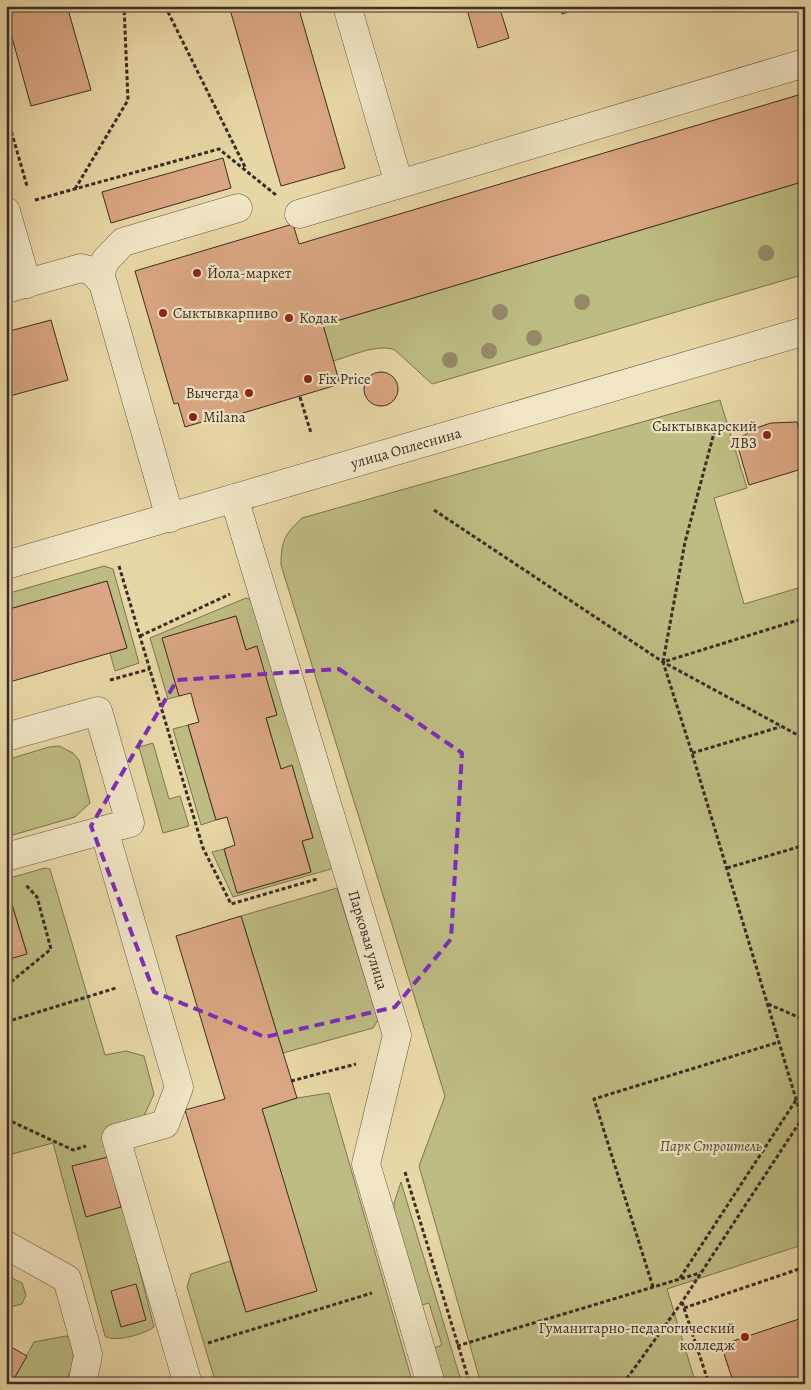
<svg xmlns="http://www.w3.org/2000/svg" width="811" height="1390" font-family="Alegreya,serif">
<rect width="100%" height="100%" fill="#e8d7a6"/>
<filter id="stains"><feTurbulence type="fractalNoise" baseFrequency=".004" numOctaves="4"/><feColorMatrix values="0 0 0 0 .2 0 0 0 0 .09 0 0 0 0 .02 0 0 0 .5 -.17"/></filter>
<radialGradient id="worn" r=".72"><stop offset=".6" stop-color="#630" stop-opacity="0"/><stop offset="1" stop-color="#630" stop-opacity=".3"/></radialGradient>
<!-- green -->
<g fill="#bdbc82" stroke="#7b7454">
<path d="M 805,181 L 805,274 L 432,384 L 395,350 C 378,343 351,356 333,361 L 323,325 Z"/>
<path d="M 720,400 L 747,488 L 714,498 L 744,604 L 805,586 L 805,1244 L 667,1289 L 696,1384 L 481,1384 L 419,1166 L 445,1096 L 281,565 C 281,541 285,534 302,518 Z"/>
<path d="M 104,566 L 113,569 L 139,663 L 115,671 L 110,653 L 127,648 L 107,581 L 6,610 L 6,594 Z"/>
<path d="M 246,598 L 254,600 L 332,866 L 331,869 L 233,897 L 212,852 L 224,849 L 238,893 L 311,871 L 302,841 L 313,837 L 292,766 L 281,769 L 266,718 L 277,715 L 256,646 L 246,650 L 236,616 L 163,638 L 179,696 L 168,699 L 150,638 Z"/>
<path d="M 188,725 L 216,820 L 201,825 L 173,729 Z"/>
<path d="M 153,743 L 169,799 L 180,796 L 189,826 L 163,833 L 139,747 Z"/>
<path d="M 59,746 L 73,753 L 79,760 L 90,803 L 75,817 L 6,837 L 6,760 L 49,747 Z"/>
<path d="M 45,868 L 50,869 L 105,1055 L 126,1051 L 144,1056 L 154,1094 L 144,1116 L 133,1122 L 104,1130 L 154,1327 C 145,1334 114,1343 105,1336 L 53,1143 L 12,1154 L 8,1161 L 6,1173 L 6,960 L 27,953 L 6,885 L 6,879 Z"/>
<path d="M 337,888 L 378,1020 L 373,1028 L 283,1053 L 241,916 Z"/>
<path d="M 329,1093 L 413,1384 L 216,1384 L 187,1287 L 191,1274 L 230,1261 L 246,1312 L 316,1291 L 262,1109 L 297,1098 Z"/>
<path d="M 401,1182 L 462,1384 L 445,1384 L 434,1348 L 442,1345 L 429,1303 L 422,1305 L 394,1212 L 394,1203 Z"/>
<path d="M 6,1275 L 22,1283 L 26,1295 L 22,1304 L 6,1308 Z"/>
<path d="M 66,1336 L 70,1338 C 76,1356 74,1368 63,1384 L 11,1384 L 34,1342 Z"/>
</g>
<!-- building -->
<g fill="#daa683" stroke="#392d26">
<path d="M 6,6 L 67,6 L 91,90 L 31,106 L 6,16 Z"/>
<path d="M 229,6 L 298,6 L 345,168 L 281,186 Z"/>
<path d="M 466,6 L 499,6 L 509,38 L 478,48 Z"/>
<path d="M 559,6 L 581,6 L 581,8 L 562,14 Z"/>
<path d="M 805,93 L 805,181 L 323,325 L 340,384 L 213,422 L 212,419 L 185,427 L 178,403 L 174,404 L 135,271 L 293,224 L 299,244 Z"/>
<path d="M 223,158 L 231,188 L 111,223 L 102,192 Z"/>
<path d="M 51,320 L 68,380 L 6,397 L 6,332 Z"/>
<circle cx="381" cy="389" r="17"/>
<path d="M 797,422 L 805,447 L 805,468 L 749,485 L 736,440 L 759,427 L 771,423 Z"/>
<path d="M 107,581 L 127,648 L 6,683 L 6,610 Z"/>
<path d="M 236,616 L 246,650 L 257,646 L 277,715 L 266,718 L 281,769 L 292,765 L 313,838 L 302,841 L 311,872 L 237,893 L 224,849 L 235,845 L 227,817 L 216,820 L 188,725 L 199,722 L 194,705 L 191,693 L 179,696 L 162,638 Z"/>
<path d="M 6,885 L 27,954 L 6,960 Z"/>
<path d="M 241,916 L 297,1098 L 262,1109 L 317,1291 L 246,1312 L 185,1110 L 225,1099 L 176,936 Z"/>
<path d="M 108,1157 L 121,1207 L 86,1217 L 72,1166 Z"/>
<path d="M 136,1284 L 146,1320 L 121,1327 L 111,1291 Z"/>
<path d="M 805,1317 L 805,1384 L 734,1384 L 721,1345 Z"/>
<path d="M 6,1344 L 27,1356 L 11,1384 L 6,1384 Z"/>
</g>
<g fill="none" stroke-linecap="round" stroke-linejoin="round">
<!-- minor casing -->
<g stroke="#655846" stroke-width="29">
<g id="minor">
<path d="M 347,6 L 399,184"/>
<path d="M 6,211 L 27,284"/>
<path d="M 299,214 L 805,63"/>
<path d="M 99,278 L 105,261 L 123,242 L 238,208"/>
<path d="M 6,289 L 81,268 L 92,271 L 103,283 L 170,518"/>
<path d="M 234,498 L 397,1035 L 366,1164 L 431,1384"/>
<path d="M 6,565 L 805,331"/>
<path d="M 6,737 L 98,711 L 130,823 L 104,830 L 179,1087 L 165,1124 L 116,1138 L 188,1384"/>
<path d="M 6,857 L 104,830"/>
<path d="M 6,1245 L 67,1279 L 88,1354 C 87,1364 83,1374 83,1384"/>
</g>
</g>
<!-- path -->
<g stroke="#392d26" stroke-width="3" stroke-dasharray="4 2.5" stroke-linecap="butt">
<path d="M 165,6 L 246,169"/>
<path d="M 6,113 L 27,186"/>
<path d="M 75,189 L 128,100 L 124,6"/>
<path d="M 35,200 L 219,149 L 276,195"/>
<path d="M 300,397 L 311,433"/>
<path d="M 434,510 L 663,662 L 805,739"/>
<path d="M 119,566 L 203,848 L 231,904 L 317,879"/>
<path d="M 140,636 L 230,594"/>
<path d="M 663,662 L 685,542 L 715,429"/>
<path d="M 110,680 L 150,669"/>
<path d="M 692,753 L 780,727"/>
<path d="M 727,868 L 805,845"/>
<path d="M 6,986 L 51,949 L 37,897 L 25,884"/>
<path d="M 768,1004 L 805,1020"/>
<path d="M 6,1022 L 116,988"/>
<path d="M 291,1081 L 356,1064"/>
<path d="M 6,1119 L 73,1150 L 86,1146"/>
<path d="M 802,1119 L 692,753 L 663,662 L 805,618"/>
<path d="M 405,1172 L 470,1384"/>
<path d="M 680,1278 L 796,1100"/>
<path d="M 653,1287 L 594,1099 L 779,1042"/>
<path d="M 682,1302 L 709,1384"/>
<path d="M 684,1308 L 805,1267"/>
<path d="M 208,1343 L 372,1293"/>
<path d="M 457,1346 L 700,1273"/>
<path d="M 623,1384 L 682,1302 L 805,1114"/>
</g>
<!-- minor -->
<use href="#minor" stroke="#f0e5c5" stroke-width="28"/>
</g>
<!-- trees -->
<g fill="#96896a">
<circle cx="766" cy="253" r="8"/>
<circle cx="582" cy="302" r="8"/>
<circle cx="500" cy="312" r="8"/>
<circle cx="534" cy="338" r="8"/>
<circle cx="489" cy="351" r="8"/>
<circle cx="450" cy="360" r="8"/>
</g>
<!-- marked area -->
<path fill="none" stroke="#7b2cbf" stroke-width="4" stroke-dasharray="10 6" stroke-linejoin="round" d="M 339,669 L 462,753 L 451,939 L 395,1007 L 265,1037 L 154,992 L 91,826 L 177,680 Z"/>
<!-- markers -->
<g fill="#8f2418" stroke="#f0e5c5" stroke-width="2">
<circle cx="197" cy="273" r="5"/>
<circle cx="163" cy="313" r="5"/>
<circle cx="289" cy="318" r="5"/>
<circle cx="308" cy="379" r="5"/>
<circle cx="249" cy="393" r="5"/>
<circle cx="193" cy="417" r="5"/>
<circle cx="767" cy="435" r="5"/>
<circle cx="745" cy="1337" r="5"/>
</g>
<g text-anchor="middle" stroke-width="4.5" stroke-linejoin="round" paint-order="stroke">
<!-- poi labels -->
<g font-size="15" fill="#392d26" stroke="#f0e5c5" text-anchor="start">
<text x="207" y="278">Йола-маркет</text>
<text x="173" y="318">Сыктывкарпиво</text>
<text x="299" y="323">Кодак</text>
<text x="318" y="384">Fix Price</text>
<text x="239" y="398" text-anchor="end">Вычегда</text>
<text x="203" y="422">Milana</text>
<text x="757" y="431" text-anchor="end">Сыктывкарский<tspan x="757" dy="17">ЛВЗ</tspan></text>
<text x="735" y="1333" text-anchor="end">Гуманитарно-педагогический<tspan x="735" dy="17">колледж</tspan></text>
</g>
<!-- street labels -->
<g font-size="15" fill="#392d26" stroke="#f0e5c5">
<text transform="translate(406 448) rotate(-16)" y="5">улица Оплеснина</text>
<text transform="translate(368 940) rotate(73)" y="5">Парковая улица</text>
</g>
<!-- park labels -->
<g font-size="15" font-style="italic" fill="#534a38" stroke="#f0e5c5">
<text x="711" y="1151">Парк Строитель</text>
</g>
</g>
<!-- margin -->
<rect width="811" height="1390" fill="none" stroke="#e8d7a6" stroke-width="25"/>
<rect x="8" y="8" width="796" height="1375" fill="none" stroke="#392d26" stroke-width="2.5"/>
<rect x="12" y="12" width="786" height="1365" fill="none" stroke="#392d26"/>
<rect width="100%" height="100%" filter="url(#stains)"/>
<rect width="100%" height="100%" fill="url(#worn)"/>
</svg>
